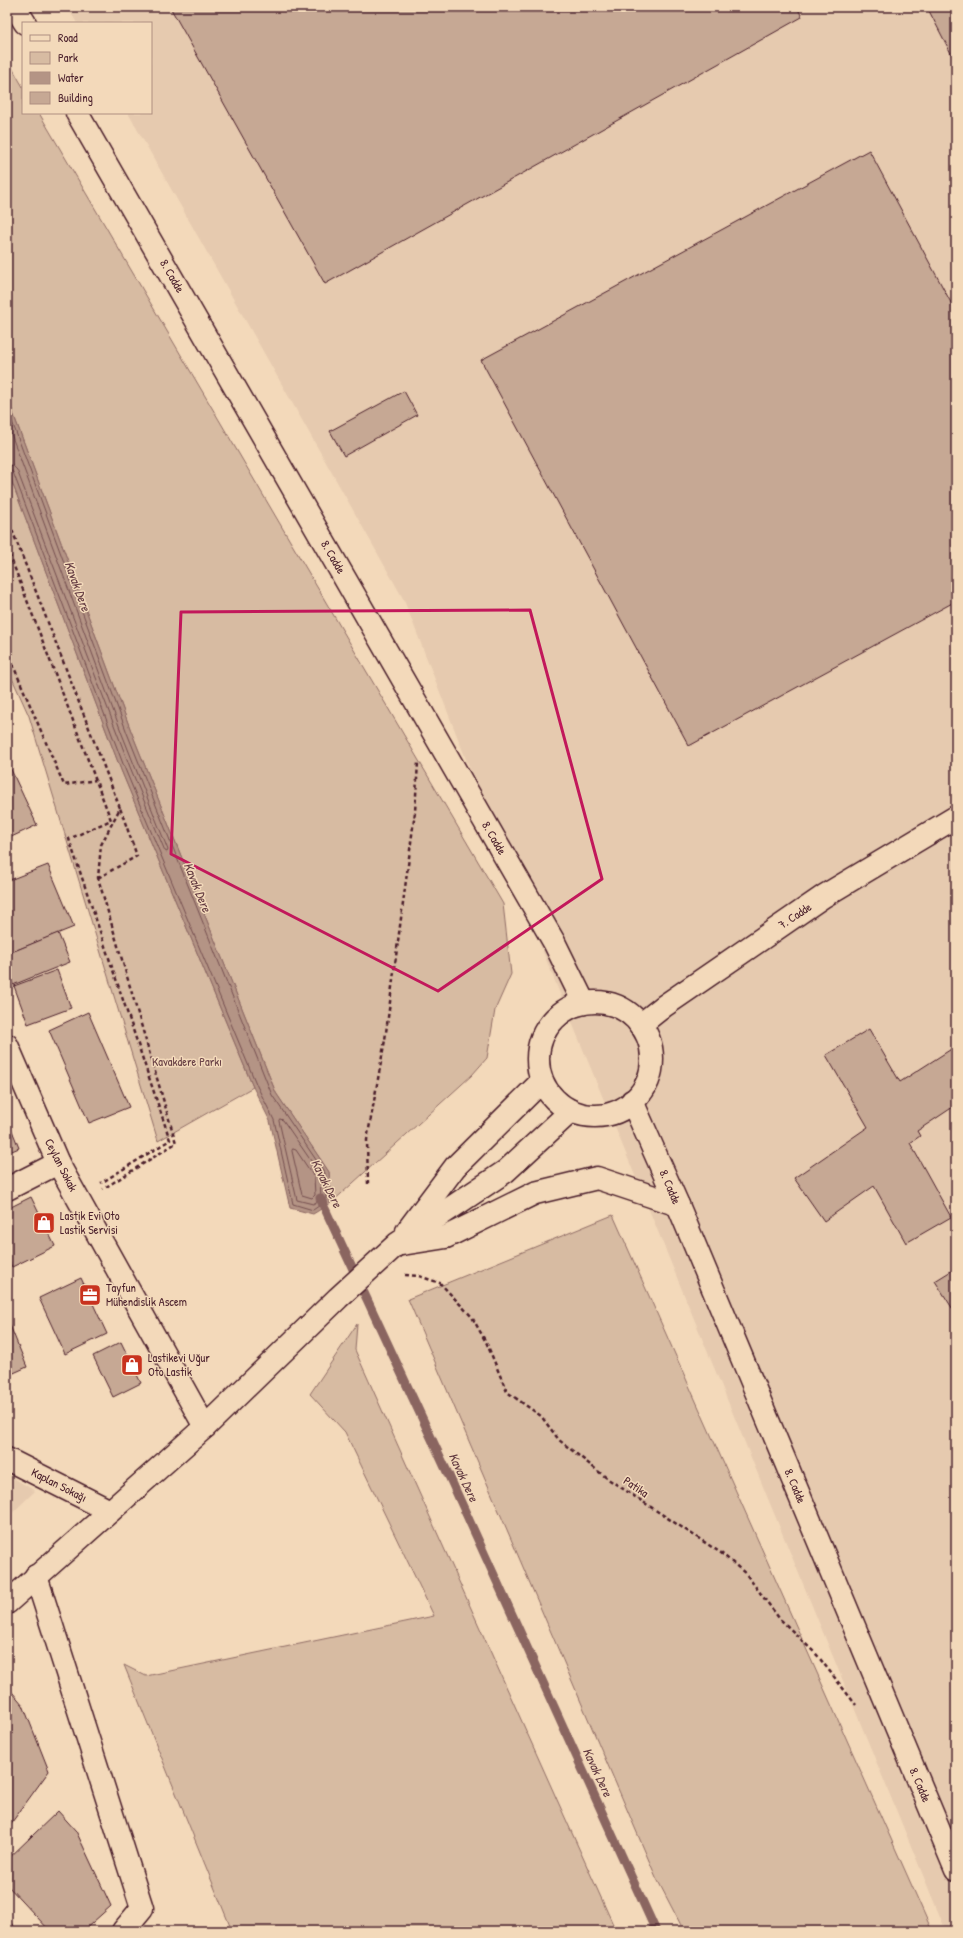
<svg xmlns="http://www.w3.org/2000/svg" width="963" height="1938" font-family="'Patrick Hand',sans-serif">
<rect width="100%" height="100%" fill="#f3d9ba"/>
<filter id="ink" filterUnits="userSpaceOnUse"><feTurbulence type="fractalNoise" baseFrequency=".025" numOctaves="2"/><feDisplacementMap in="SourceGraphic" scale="8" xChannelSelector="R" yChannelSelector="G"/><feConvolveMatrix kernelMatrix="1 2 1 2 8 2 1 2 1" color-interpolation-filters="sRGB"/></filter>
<g filter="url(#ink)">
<!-- built -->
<g fill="#e6caaf">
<path d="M 67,7 L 956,7 L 956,1931 L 946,1931 L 510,872 L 404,600 L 128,113 L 151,113 L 151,23 L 77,23 Z"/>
<path d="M 7,1474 L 35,1491 L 7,1518 Z"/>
</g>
<!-- green -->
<g fill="#d7bba2" stroke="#906d66">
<path d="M 7,59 L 23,87 L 23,113 L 39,113 L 503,904 L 511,974 L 495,1010 L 487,1058 L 472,1075 L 331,1203 L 329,1172 L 276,1093 L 131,731 L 7,397 Z"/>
<path d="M 7,469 L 121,770 L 253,1087 L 158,1141 L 29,716 L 7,667 Z"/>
<path d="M 613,1215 L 932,1931 L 684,1931 L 656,1877 L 408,1299 Z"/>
<path d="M 357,1324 L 355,1350 L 616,1931 L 232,1931 L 124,1665 L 146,1676 L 434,1616 L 345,1432 L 310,1394 Z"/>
</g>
<!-- water -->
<path fill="#b49485" stroke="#8a6561" d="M 7,397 L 131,731 L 276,1093 L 329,1172 L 331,1203 L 313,1214 L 290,1208 L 270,1121 L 253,1087 L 121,770 L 7,469 Z"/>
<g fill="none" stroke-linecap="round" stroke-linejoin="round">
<!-- shore -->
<g stroke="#744e4f" stroke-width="1">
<path d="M 7,408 L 127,733 L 272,1095 L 325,1173 L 326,1201 L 313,1210 L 293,1204 L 274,1120 L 257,1086 L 125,769 L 13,472 L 7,469"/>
<path d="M 7,423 L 122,734 L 168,850 L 167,852 L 165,851 L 130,767 L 17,470 L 13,466 L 7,464"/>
<path d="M 280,1119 L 283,1120 L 320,1174 L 321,1199 L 313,1204 L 297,1200 L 279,1121 Z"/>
<path d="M 293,1149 L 296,1150 L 314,1177 L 315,1195 L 312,1198 L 302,1195 L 292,1151 Z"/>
</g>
<!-- stream -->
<path stroke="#8a6561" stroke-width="9" d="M 320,1198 L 449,1476 L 656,1931"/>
</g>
<!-- building -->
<g fill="#c6a894" stroke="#4a1f2b">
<path d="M 170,7 L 797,7 L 802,17 L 325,284 Z"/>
<path d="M 927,7 L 956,7 L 956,63 Z"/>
<path d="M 869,150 L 956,312 L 956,601 L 689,746 L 481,360 Z"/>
<path d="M 404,391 L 417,415 L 344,456 L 330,431 Z"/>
<path d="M 7,761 L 37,825 L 7,839 Z"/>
<path d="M 48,865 L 74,927 L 7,954 L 7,881 Z"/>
<path d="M 58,933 L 70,962 L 13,985 L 7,971 L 7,954 Z"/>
<path d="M 57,970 L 71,1008 L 28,1024 L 14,986 Z"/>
<path d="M 88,1012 L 129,1107 L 89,1123 L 49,1030 Z"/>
<path d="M 869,1029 L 900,1082 L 956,1046 L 956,1105 L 917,1131 L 920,1136 L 910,1143 L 951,1217 L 906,1243 L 874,1186 L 824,1221 L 794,1178 L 868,1127 L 826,1055 Z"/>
<path d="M 7,1118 L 19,1148 L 7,1153 Z"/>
<path d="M 31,1197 L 55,1246 L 12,1267 L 7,1257 L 7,1209 Z"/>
<path d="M 956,1268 L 956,1314 L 935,1281 Z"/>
<path d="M 81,1278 L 107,1334 L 65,1354 L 39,1298 Z"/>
<path d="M 7,1318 L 27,1367 L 7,1376 Z"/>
<path d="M 121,1342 L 141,1383 L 113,1397 L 93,1356 Z"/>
<path d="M 7,1686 L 23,1705 L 49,1771 L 7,1829 Z"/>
<path d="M 58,1811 L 76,1831 L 111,1906 L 83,1931 L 50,1931 L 7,1885 L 7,1860 Z"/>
<path d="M 7,1919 L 18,1931 L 7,1931 Z"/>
</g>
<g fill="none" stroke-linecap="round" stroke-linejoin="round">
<!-- minor casing -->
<g stroke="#4a1f2b" stroke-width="25">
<g id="minor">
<path d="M 15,7 L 25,23"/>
<path d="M 77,113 L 554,942 L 584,1003"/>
<circle cx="595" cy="1059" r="57"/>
<path d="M 640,1025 L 664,1006 L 824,896 L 956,817"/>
<path d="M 7,1045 L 58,1163 L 205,1427"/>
<path d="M 632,1101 L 678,1205 L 956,1870"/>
<path d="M 7,1189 L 58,1163"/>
<path d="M 407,1231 L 455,1167 L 542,1081"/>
<path d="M 402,1244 L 446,1237 L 535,1193 L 597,1178 L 678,1205"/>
<path d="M 7,1459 L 110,1511"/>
<path d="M 36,1576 L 142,1908 L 123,1931"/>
<path d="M 7,1603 L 205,1427 L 338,1298 L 397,1244 L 506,1171 L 571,1111"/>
</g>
</g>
<!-- path -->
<g stroke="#4a1f2b" stroke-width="2.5" stroke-dasharray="4 3" stroke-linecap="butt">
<path d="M 7,517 L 120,808 L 101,845 L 98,878 L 176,1143 L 103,1189"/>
<path d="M 7,548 L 111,820 L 69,839 L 170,1140 L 101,1183"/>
<path d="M 7,651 L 64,785 L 96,780"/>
<path d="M 98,878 L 137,856 L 120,808"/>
<path d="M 368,1184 L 367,1140 L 385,1040 L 415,812 L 418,762"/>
<path d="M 405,1275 L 419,1276 L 440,1283 L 472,1317 L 487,1344 L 507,1392 L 541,1416 L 559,1440 L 608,1479 L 721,1553 L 746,1574 L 779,1618 L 817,1655 L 856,1705"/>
</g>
<!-- minor -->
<use href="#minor" stroke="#f3d9ba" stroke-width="22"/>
</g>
</g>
<!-- marked area -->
<path fill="none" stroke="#c2185b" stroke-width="3" stroke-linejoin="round" d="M 530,610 L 602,879 L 438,991 L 171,854 L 181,612 Z"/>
<!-- icons -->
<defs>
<g id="shop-square" transform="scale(1.15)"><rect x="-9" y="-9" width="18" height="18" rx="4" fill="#c8321e" stroke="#f3d9ba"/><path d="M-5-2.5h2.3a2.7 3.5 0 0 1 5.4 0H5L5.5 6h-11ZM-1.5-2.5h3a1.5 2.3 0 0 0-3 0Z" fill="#fff"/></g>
<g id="office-square" transform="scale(1.15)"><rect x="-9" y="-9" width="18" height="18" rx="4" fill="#c8321e" stroke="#f3d9ba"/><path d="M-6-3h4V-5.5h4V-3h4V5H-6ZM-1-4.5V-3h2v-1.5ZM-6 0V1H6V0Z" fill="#fff"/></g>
</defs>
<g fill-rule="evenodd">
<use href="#shop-square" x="44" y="1223"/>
<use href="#office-square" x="90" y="1295"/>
<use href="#shop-square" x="132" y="1365"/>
</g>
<g text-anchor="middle" stroke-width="3" stroke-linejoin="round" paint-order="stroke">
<!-- street labels -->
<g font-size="12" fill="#4a1f2b" stroke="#f3d9ba">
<text transform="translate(172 276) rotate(60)" y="4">8. Cadde</text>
<text transform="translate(333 557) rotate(60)" y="4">8. Cadde</text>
<text transform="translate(494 838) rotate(60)" y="4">8. Cadde</text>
<text transform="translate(795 916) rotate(-34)" y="4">7. Cadde</text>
<text transform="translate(61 1165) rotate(63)" y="4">Ceylan Sokak</text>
<text transform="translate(670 1187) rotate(67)" y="4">8. Cadde</text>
<text transform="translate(59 1485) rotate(27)" y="4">Kaplan Sokağı</text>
<text transform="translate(795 1486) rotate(67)" y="4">8. Cadde</text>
<text transform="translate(636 1487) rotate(34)" y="4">Patika</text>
<text transform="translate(920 1785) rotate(67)" y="4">8. Cadde</text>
</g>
<!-- park labels -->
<g font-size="12" fill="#663e43" stroke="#f3d9ba">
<text x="187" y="1066">Kavakdere Parkı</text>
</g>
<!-- poi labels -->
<g font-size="12" fill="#4a1f2b" stroke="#f3d9ba" text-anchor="start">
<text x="60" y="1220">Lastik Evi Oto<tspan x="60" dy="14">Lastik Servisi</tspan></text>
<text x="106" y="1292">Tayfun<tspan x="106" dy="14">Mühendislik Ascem</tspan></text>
<text x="148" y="1362">Lastikevi Uğur<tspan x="148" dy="14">Oto Lastik</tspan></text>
</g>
<!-- water labels -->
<g font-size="13" font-style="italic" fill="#643c42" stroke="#f3d9ba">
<text transform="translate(78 586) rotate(70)" y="5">Kavak Dere</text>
<text transform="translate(198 887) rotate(68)" y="5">Kavak Dere</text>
<text transform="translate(327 1183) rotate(63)" y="5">Kavak Dere</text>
<text transform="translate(464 1477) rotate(65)" y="5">Kavak Dere</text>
<text transform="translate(598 1772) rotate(65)" y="5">Kavak Dere</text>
</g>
</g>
<!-- margin -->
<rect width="963" height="1938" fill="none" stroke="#f3d9ba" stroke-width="24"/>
<rect x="12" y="12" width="939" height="1914" fill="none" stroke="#4a1f2b" stroke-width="1.5" filter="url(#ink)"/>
<!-- legend -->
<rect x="22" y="22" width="130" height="92" fill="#f3d9ba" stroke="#af8f81"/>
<rect x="30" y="35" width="20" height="6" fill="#f3d9ba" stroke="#af8f81"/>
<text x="58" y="42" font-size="12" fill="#4a1f2b">Road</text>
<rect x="30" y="52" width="20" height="12" fill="#d7bba2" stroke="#af8f81"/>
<text x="58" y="62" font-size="12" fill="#4a1f2b">Park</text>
<rect x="30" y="72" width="20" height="12" fill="#b49485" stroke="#af8f81"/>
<text x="58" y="82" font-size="12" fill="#4a1f2b">Water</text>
<rect x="30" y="92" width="20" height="12" fill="#c6a894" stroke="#af8f81"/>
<text x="58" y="102" font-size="12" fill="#4a1f2b">Building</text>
</svg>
